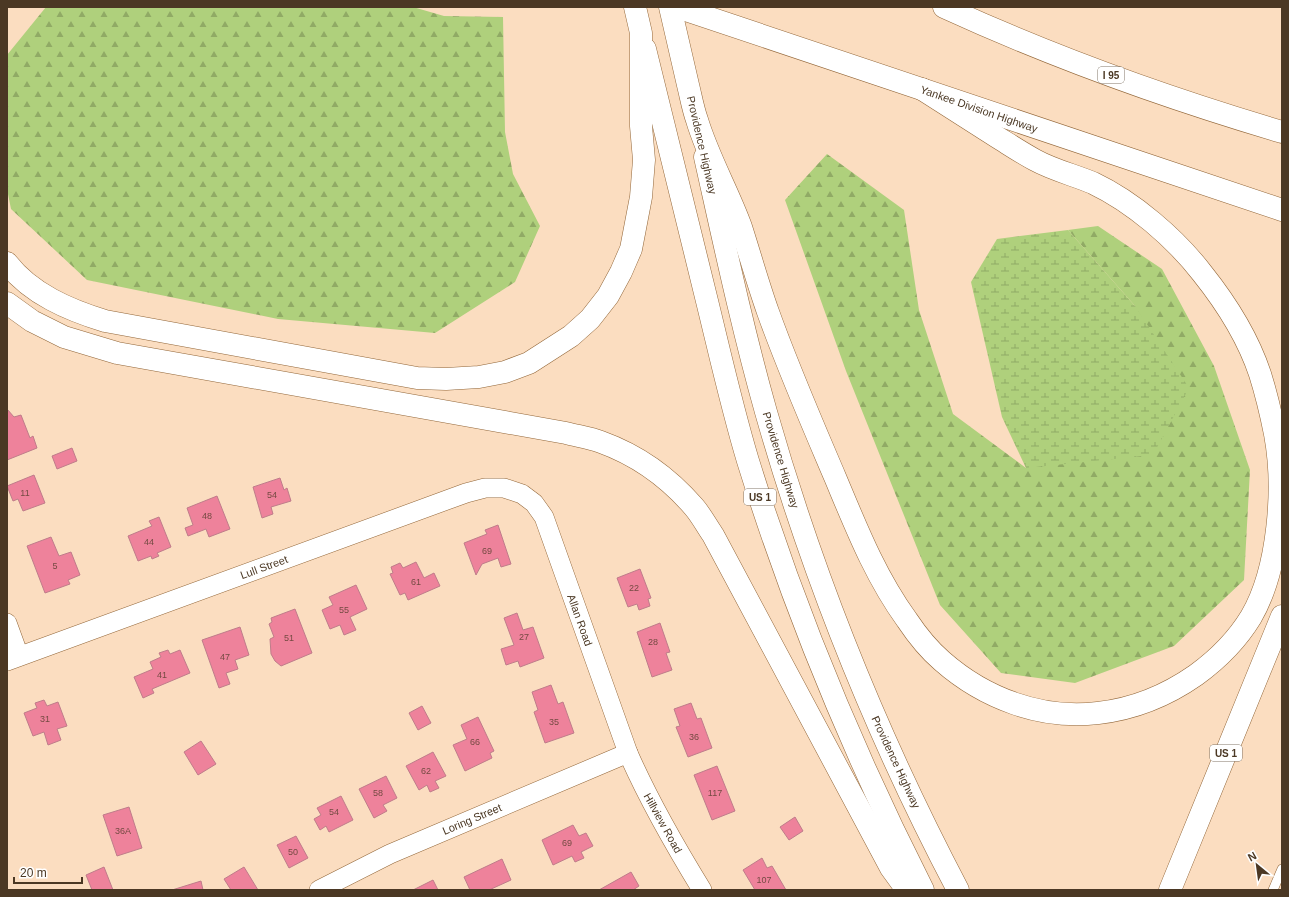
<svg xmlns="http://www.w3.org/2000/svg" width="1289" height="897" font-family="Arial,sans-serif">
<defs>
<pattern id="forest-firs" width="22" height="20" patternUnits="userSpaceOnUse"><rect width="22" height="20" fill="#afd07c"/><path d="M5 1l3.5 6h-7zM16 11l3.5 6h-7z" fill="#90aa65"/></pattern>
<pattern id="wetland-marsh" width="20" height="14" patternUnits="userSpaceOnUse"><rect width="20" height="14" fill="#afd07c"/><path d="M1 5h8M5 5V1M11 12h8M15 12V8" fill="none" stroke="#90aa65"/></pattern>
</defs>
<rect width="100%" height="100%" fill="#fbddc0"/>
<!-- forest -->
<g fill="url(#forest-firs)">
<path d="M 46,7 L 413,7 L 444,16 L 503,17 L 505,132 L 513,174 L 540,226 L 515,282 L 435,333 L 278,319 L 87,280 L 11,209 L 7,189 L 7,55 Z"/>
<path d="M 827,154 L 904,210 L 919,310 L 953,414 L 1026,468 L 1135,306 L 1068,230 L 1098,226 L 1162,269 L 1214,366 L 1250,470 L 1244,580 L 1174,646 L 1075,683 L 1001,673 L 940,605 L 846,371 L 785,200 Z"/>
</g>
<!-- wetland -->
<path fill="url(#wetland-marsh)" d="M 1068,230 L 1135,306 L 1189,388 L 1153,455 L 1026,468 L 1002,417 L 971,282 L 997,239 Z"/>
<!-- building -->
<g fill="#ee829b" stroke="#bf7c8a">
<path d="M 7,409 L 14,417 L 21,415 L 30,438 L 33,436 L 37,448 L 7,460 Z"/>
<path d="M 72,448 L 77,461 L 57,469 L 52,456 Z"/>
<path d="M 34,475 L 45,503 L 23,511 L 18,499 L 13,501 L 7,486 Z"/>
<path d="M 280,478 L 284,490 L 287,488 L 291,501 L 271,507 L 273,514 L 262,518 L 253,487 Z"/>
<path d="M 217,496 L 230,529 L 209,537 L 206,529 L 188,536 L 185,528 L 193,525 L 187,508 Z"/>
<path d="M 159,517 L 171,547 L 157,553 L 159,556 L 152,559 L 151,556 L 138,561 L 128,536 L 152,526 L 149,521 Z"/>
<path d="M 498,525 L 511,564 L 501,567 L 498,558 L 482,564 L 476,575 L 464,543 L 487,534 L 485,530 Z"/>
<path d="M 51,537 L 59,556 L 71,552 L 80,575 L 68,580 L 70,584 L 45,593 L 27,546 Z"/>
<path d="M 416,562 L 424,578 L 434,573 L 440,586 L 408,600 L 405,593 L 400,595 L 390,574 L 393,573 L 391,567 L 400,563 L 403,568 Z"/>
<path d="M 640,569 L 651,598 L 648,599 L 650,606 L 639,610 L 637,604 L 628,607 L 617,578 Z"/>
<path d="M 356,585 L 367,609 L 350,617 L 356,630 L 344,635 L 340,625 L 330,629 L 322,610 L 333,605 L 329,597 Z"/>
<path d="M 295,609 L 312,653 L 281,666 L 275,661 L 271,654 L 270,639 L 274,637 L 269,624 L 272,622 L 271,618 Z"/>
<path d="M 517,613 L 523,630 L 533,627 L 544,658 L 520,667 L 518,661 L 506,665 L 501,649 L 514,645 L 504,618 Z"/>
<path d="M 660,623 L 670,652 L 666,653 L 672,670 L 652,677 L 637,632 Z"/>
<path d="M 240,627 L 249,655 L 235,660 L 238,669 L 226,673 L 230,684 L 219,688 L 202,640 Z"/>
<path d="M 168,650 L 170,654 L 180,650 L 190,673 L 152,689 L 154,693 L 143,698 L 134,677 L 153,669 L 150,662 L 161,657 L 159,653 Z"/>
<path d="M 551,685 L 558,704 L 563,702 L 574,733 L 545,743 L 534,712 L 538,710 L 532,692 Z"/>
<path d="M 44,700 L 47,706 L 58,702 L 67,726 L 57,729 L 61,740 L 48,745 L 44,732 L 33,736 L 24,713 L 37,708 L 35,703 Z"/>
<path d="M 691,703 L 697,719 L 701,718 L 712,748 L 688,757 L 676,727 L 680,726 L 674,709 Z"/>
<path d="M 422,706 L 431,723 L 418,730 L 409,713 Z"/>
<path d="M 478,717 L 494,751 L 490,753 L 492,758 L 465,771 L 453,745 L 467,739 L 461,725 Z"/>
<path d="M 201,741 L 216,764 L 198,775 L 184,752 Z"/>
<path d="M 433,752 L 446,776 L 435,781 L 439,788 L 430,792 L 427,785 L 419,790 L 406,766 Z"/>
<path d="M 717,766 L 735,811 L 712,820 L 694,775 Z"/>
<path d="M 386,776 L 397,798 L 383,805 L 387,811 L 374,818 L 359,789 Z"/>
<path d="M 341,796 L 353,820 L 329,832 L 326,826 L 320,830 L 314,819 L 321,815 L 317,808 Z"/>
<path d="M 129,807 L 142,848 L 117,856 L 103,815 Z"/>
<path d="M 795,817 L 803,831 L 789,840 L 780,827 Z"/>
<path d="M 573,825 L 579,836 L 586,833 L 593,846 L 581,852 L 584,858 L 575,862 L 572,856 L 553,865 L 542,840 Z"/>
<path d="M 296,836 L 308,858 L 289,868 L 277,845 Z"/>
<path d="M 762,858 L 767,868 L 772,866 L 786,890 L 755,890 L 743,870 Z"/>
<path d="M 502,859 L 511,880 L 489,890 L 470,890 L 464,877 Z"/>
<path d="M 104,867 L 113,890 L 92,890 L 86,875 Z"/>
<path d="M 244,867 L 258,890 L 231,890 L 224,879 Z"/>
<path d="M 631,872 L 639,886 L 633,890 L 599,890 Z"/>
<path d="M 433,880 L 438,890 L 413,890 Z"/>
<path d="M 201,881 L 203,890 L 172,890 Z"/>
</g>
<g fill="none" stroke-linecap="round" stroke-linejoin="round">
<!-- lane casing -->
<g stroke="#926638" stroke-width="10">
<path id="lane" d="M 1273,890 L 1282,869"/>
</g>
<!-- street casing -->
<g stroke="#926638" stroke-width="20">
<g id="street">
<path d="M 7,623 L 19,656"/>
<path d="M 7,661 L 466,493 L 485,488 L 504,488 L 522,494 L 534,503 L 544,517 L 628,753 C 649,801 675,846 702,890"/>
<path d="M 319,890 L 390,854 L 628,753"/>
</g>
</g>
<!-- primary casing -->
<g stroke="#926638" stroke-width="23">
<g id="primary">
<path d="M 645,49 C 665,133 686,217 707,301 C 720,354 732,408 748,461 C 794,609 853,752 923,890"/>
<path d="M 705,157 C 724,242 742,327 766,412 C 813,577 878,738 958,890"/>
</g>
</g>
<!-- highway casing -->
<g stroke="#926638" stroke-width="23">
<g id="highway">
<path d="M 670,7 C 676,33 682,59 688,85 C 691,97 693,109 697,120 C 708,157 728,191 741,227 C 750,255 758,284 768,312 C 788,368 812,423 835,477 C 856,527 875,576 907,620 C 917,635 928,649 942,661 C 984,698 1041,720 1098,713 C 1134,709 1166,696 1196,675 C 1218,659 1237,640 1251,617 C 1279,569 1285,488 1275,434 C 1271,414 1266,393 1260,374 C 1248,338 1226,303 1202,273 C 1175,238 1133,202 1093,183 C 1074,175 1053,170 1035,160 C 1022,153 1010,145 997,137 C 972,121 947,105 922,89"/>
<path d="M 677,7 L 1282,210"/>
<path d="M 944,7 C 1053,57 1167,98 1282,132"/>
<path d="M 7,263 C 31,294 69,310 105,321 L 417,378 L 446,379 L 479,377 L 505,372 L 529,363 L 571,336 L 590,319 L 608,296 L 621,272 L 631,249 L 641,197 L 644,160 L 641,126 L 641,33 L 635,7"/>
<path d="M 7,303 L 32,321 L 64,337 L 117,353 L 566,433 C 577,436 590,438 601,442 C 637,455 669,478 694,507 C 701,515 706,525 713,535 L 891,868 L 907,890"/>
<path d="M 1170,890 L 1282,616"/>
</g>
</g>
<!-- lane -->
<use href="#lane" stroke="#fff" stroke-width="9"/>
<!-- street -->
<use href="#street" stroke="#fff" stroke-width="19"/>
<!-- primary -->
<use href="#primary" stroke="#fff" stroke-width="22"/>
<!-- highway -->
<use href="#highway" stroke="#fff" stroke-width="22"/>
</g>
<g text-anchor="middle" stroke-width="4" stroke-linejoin="round" paint-order="stroke">
<!-- number labels -->
<g font-size="9" fill="#744a42">
<text x="25" y="496">11</text>
<text x="272" y="498">54</text>
<text x="207" y="519">48</text>
<text x="149" y="545">44</text>
<text x="487" y="554">69</text>
<text x="55" y="569">5</text>
<text x="416" y="585">61</text>
<text x="634" y="591">22</text>
<text x="344" y="613">55</text>
<text x="524" y="640">27</text>
<text x="289" y="641">51</text>
<text x="653" y="645">28</text>
<text x="225" y="660">47</text>
<text x="162" y="678">41</text>
<text x="45" y="722">31</text>
<text x="554" y="725">35</text>
<text x="694" y="740">36</text>
<text x="475" y="745">66</text>
<text x="426" y="774">62</text>
<text x="378" y="796">58</text>
<text x="715" y="796">117</text>
<text x="334" y="815">54</text>
<text x="123" y="834">36A</text>
<text x="567" y="846">69</text>
<text x="293" y="855">50</text>
<text x="764" y="883">107</text>
</g>
<!-- shield labels -->
<g fill="#fff" stroke="#817466" stroke-width="1">
<rect x="1098" y="67" width="26" height="16" rx="3"/>
<rect x="744" y="489" width="32" height="16" rx="3"/>
<rect x="1210" y="745" width="32" height="16" rx="3"/>
</g>
<g font-size="10" font-weight="bold" fill="#4b3824">
<text x="1111" y="79">I 95</text>
<text x="760" y="501">US 1</text>
<text x="1226" y="757">US 1</text>
</g>
<!-- street labels -->
<g font-size="11" fill="#4b3824" stroke="#fff">
<text transform="translate(979 109) rotate(19)" y="4">Yankee Division Highway</text>
<text transform="translate(702 145) rotate(77)" y="4">Providence Highway</text>
<text transform="translate(781 460) rotate(73)" y="4">Providence Highway</text>
<text transform="translate(264 567) rotate(-20)" y="4">Lull Street</text>
<text transform="translate(580 620) rotate(70)" y="4">Allan Road</text>
<text transform="translate(896 762) rotate(65)" y="4">Providence Highway</text>
<text transform="translate(472 819) rotate(-23)" y="4">Loring Street</text>
<text transform="translate(663 823) rotate(61)" y="4">Hillview Road</text>
</g>
</g>
<!-- border -->
<rect width="1289" height="897" fill="none" stroke="#4b3824" stroke-width="16"/>
<!-- north arrow -->
<g transform="translate(1257 865) rotate(331)" stroke="#ffffff" stroke-width="3" paint-order="stroke">
<path d="M0-3L7 15L0 10L-7 15Z" fill="#4b3824"/>
<text y="-6" font-size="11" font-weight="bold" text-anchor="middle" fill="#4b3824">N</text>
</g>
<!-- scale -->
<path d="M14 877v6h68v-6" fill="none" stroke="#4b3824" stroke-width="2"/>
<text x="20" y="877" font-size="12" fill="#4b3824" stroke="#ffffff" stroke-width="3" paint-order="stroke">20 m</text>
</svg>
